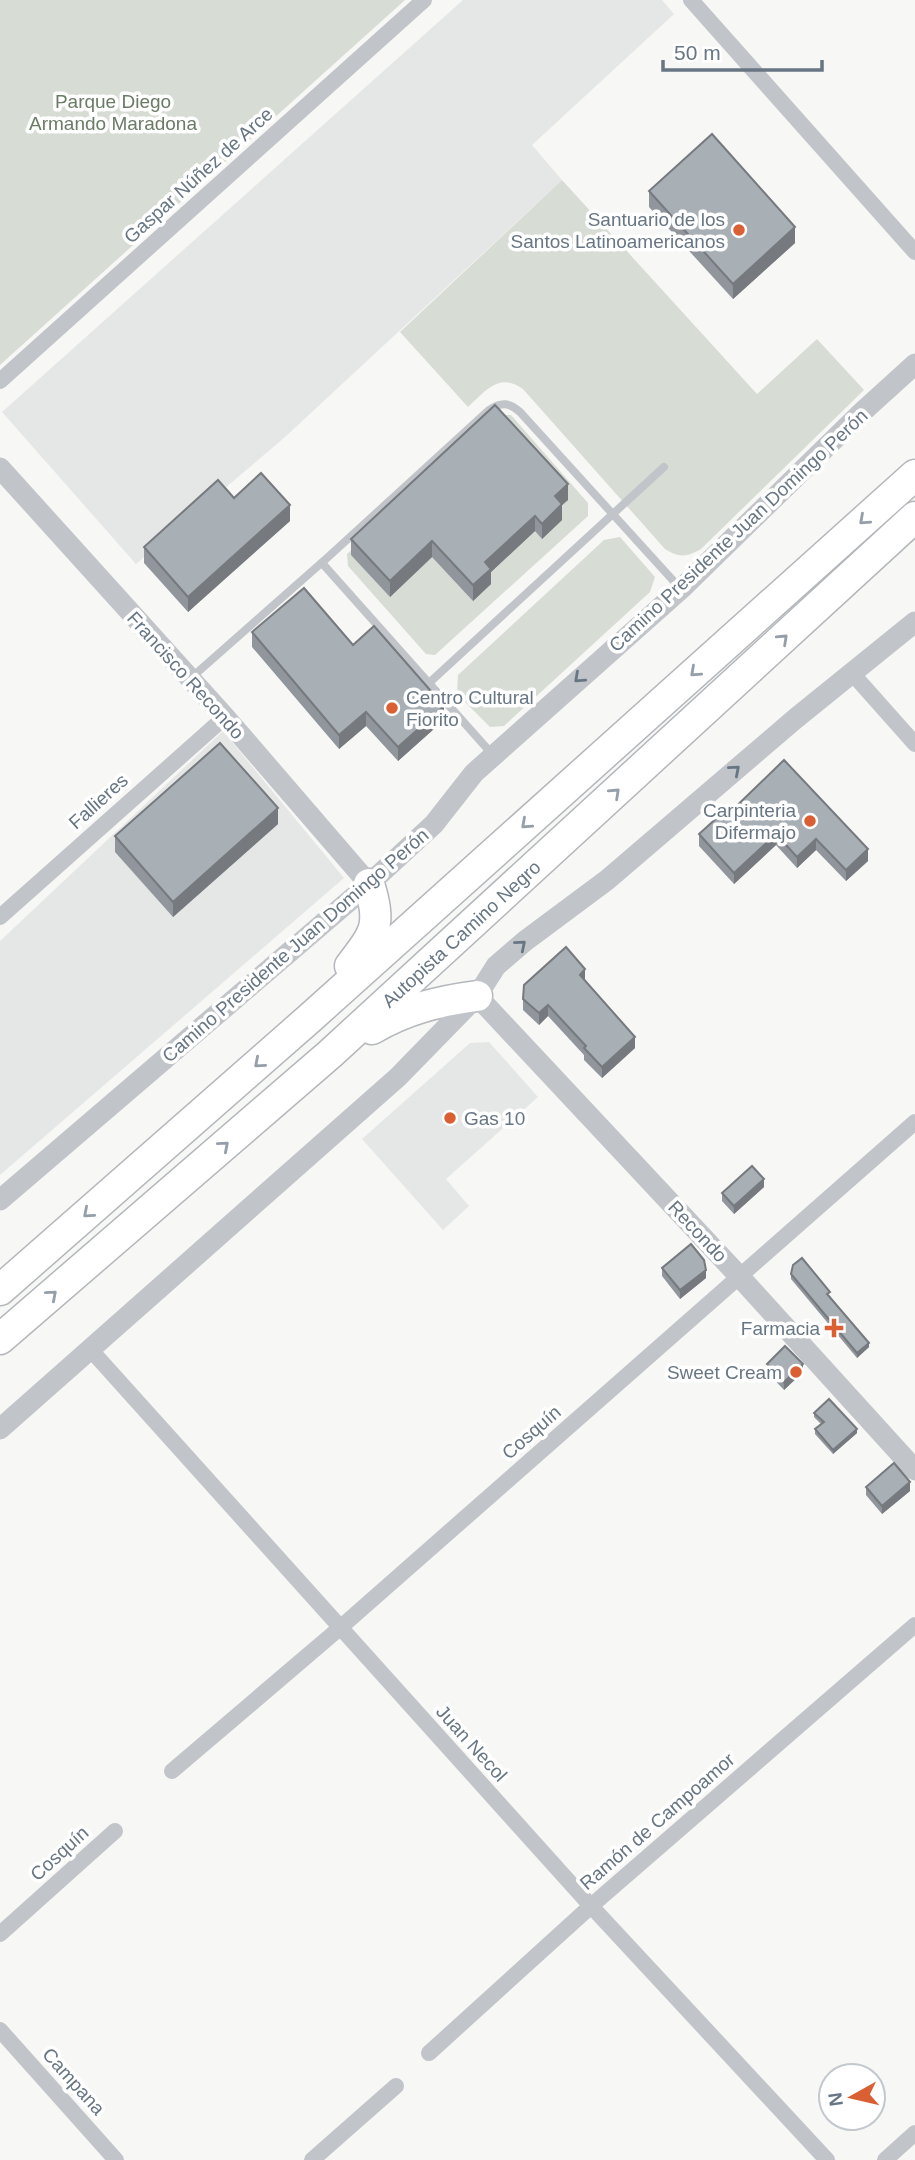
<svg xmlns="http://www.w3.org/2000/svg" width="915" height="2160" font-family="Helvetica,sans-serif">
<rect width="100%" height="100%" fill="#f7f7f5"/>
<!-- built -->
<g fill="#e5e6e6">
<path d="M 463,0 L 662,0 L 674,14 L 532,145 L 562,180 L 285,437 L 136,564 L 2,412 Z"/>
<path d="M 223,731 L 344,878 L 0,1175 L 0,941 Z"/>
<path d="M 489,1042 L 538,1097 L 446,1179 L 469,1206 L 443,1230 L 362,1139 L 470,1043 Z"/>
</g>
<!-- green -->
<g fill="#d7dcd4">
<path d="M 0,0 L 405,0 L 0,365 Z"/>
<path d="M 562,180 L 757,394 L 817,339 L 864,390 L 701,549 C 687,557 679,558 665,549 L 523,389 C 499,372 486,391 468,407 L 400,332 Z"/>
<path d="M 500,415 L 511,415 L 588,503 L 588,516 L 435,655 L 426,654 L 348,566 L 347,554 Z"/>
<path d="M 620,537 L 655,577 L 650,592 L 504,726 L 490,727 L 457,694 L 458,675 L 604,540 Z"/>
</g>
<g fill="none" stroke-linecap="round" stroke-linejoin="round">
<!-- motorway casing -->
<g stroke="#b4b7bb" stroke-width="33">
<g id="motorway">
<path d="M 350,966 C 375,933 382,926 369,884"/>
<path d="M 372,1029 C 406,1009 439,1001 477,996"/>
<path d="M 0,1290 L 310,1018 L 915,475"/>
<path id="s1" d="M 0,1339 L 330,1054 L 915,517"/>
</g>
</g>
<!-- service -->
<g stroke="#c1c4c8" stroke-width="8">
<path d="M 322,563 L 492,754"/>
<path d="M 191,678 L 327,558 L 489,410 C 501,402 509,402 520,412 L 679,587"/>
<path d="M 429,683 L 664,467"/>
</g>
<!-- minor -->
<g stroke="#c1c4c8" stroke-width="16">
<path d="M 691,0 L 915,252"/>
<path d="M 0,381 L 424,0"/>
<path d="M 851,672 L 915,744"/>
<path d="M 0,917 L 225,717"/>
<path d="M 90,1349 L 591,1906 L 827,2160"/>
<path d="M 172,1771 L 341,1627 L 915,1122"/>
<path d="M 0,1934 L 115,1831"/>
<path d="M 0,2030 L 116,2160"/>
<path d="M 429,2053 L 591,1906 L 915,1625"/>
<path d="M 312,2160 L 396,2086"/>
<path d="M 885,2160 L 915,2133"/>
</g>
<!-- tertiary -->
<g stroke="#c1c4c8" stroke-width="21">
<path d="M 0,468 L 225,717 L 369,884"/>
<path d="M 477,996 L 739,1276 L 915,1470"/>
<path d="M 0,1200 L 369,884 L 434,824 L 474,773 L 681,589 L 860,414 L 915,364"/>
<path d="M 0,1429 L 398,1077 L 477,996 L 496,966 L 525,941 L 607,880 L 795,719 L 915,622"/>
</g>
<!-- motorway -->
<use href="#motorway" stroke="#fff" stroke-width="30"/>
</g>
<!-- wall -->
<g fill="#90969c">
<path d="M 649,191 L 795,243 L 733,299 L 649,207 Z"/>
<path d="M 568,500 L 562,505 L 562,520 L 542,539 L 535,531 L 491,572 L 491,584 L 473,601 L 432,557 L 390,597 L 351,555 L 351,539 Z"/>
<path d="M 290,521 L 188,612 L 144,563 L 144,547 Z"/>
<path d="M 252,632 L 353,645 L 444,720 L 398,761 L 366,726 L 339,749 L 252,647 Z"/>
<path d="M 784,760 L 868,861 L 846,881 L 816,850 L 797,868 L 776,845 L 734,884 L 699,846 L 699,834 L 723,819 Z"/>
<path d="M 278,824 L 173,917 L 115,852 L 115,836 Z"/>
<path d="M 585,981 L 635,1048 L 602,1078 L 584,1060 L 584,1055 L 548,1016 L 539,1025 L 523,1010 L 523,999 Z"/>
<path d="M 764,1187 L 734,1214 L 722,1201 L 722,1193 Z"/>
<path d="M 662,1268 L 706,1278 L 680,1299 L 662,1276 Z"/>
<path d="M 791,1274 L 830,1296 L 869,1347 L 857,1358 L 791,1279 Z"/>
<path d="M 767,1364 L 803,1372 L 784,1390 L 767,1372 Z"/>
<path d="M 814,1413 L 857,1433 L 833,1454 L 815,1434 L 815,1429 L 821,1424 L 814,1417 Z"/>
<path d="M 866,1487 L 910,1491 L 882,1514 L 866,1495 Z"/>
</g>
<!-- shaded-wall -->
<g fill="#767a7f">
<path d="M 795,227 L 795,243 L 733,299 L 733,284 Z"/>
<path d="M 568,484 L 568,500 L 562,505 L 562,520 L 542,539 L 542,524 L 555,496 Z"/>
<path d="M 290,505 L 290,521 L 188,612 L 188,597 Z"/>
<path d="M 535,516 L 535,531 L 491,572 L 491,584 L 473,601 L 473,585 L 485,562 Z"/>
<path d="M 432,541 L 432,557 L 390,597 L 390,581 Z"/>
<path d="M 444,706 L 444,720 L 398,761 L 398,747 Z"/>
<path d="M 366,712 L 366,726 L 339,749 L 339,735 Z"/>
<path d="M 278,808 L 278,824 L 173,917 L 173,902 Z"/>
<path d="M 776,834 L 776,845 L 734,884 L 734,873 Z"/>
<path d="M 816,839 L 816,850 L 797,868 L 797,857 Z"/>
<path d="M 868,849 L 868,861 L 846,881 L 846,870 Z"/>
<path d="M 585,969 L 585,981 L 580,975 Z"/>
<path d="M 548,1005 L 548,1016 L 539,1025 L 539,1013 Z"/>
<path d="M 635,1037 L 635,1048 L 602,1078 L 602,1067 Z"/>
<path d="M 764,1179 L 764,1187 L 734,1214 L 734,1206 Z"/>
<path d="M 706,1270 L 706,1278 L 680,1299 L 680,1290 Z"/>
<path d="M 869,1343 L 869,1347 L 857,1358 L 857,1353 Z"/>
<path d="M 803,1364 L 803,1372 L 784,1390 L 784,1382 Z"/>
<path d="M 857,1429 L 857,1433 L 833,1454 L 833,1450 Z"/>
<path d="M 910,1482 L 910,1491 L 882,1514 L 882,1506 Z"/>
</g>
<!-- building -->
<g fill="#a8afb5" stroke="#767a7f" stroke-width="2">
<path d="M 712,134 L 795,227 L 733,284 L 649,191 Z"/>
<path d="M 495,405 L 568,484 L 555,496 L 562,504 L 542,524 L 535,516 L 485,562 L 491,569 L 473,585 L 432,541 L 390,581 L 351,539 Z"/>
<path d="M 261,473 L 290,505 L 188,597 L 144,547 L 218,480 L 234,498 Z"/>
<path d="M 304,588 L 353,645 L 374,626 L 444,706 L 398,747 L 366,712 L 339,735 L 252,632 Z"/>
<path d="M 220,743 L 278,808 L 173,902 L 115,836 Z"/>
<path d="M 784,760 L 868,849 L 846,870 L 816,839 L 797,857 L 776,834 L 734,873 L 699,834 L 720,815 L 723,819 Z"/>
<path d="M 566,947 L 585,969 L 580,975 L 635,1037 L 602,1067 L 584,1048 L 586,1046 L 548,1005 L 539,1013 L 523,999 L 524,985 Z"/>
<path d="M 752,1166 L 764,1179 L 734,1206 L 722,1193 Z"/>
<path d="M 691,1244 L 704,1260 L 706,1270 L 680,1290 L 662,1268 Z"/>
<path d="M 802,1258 L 830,1292 L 827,1294 L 869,1343 L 857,1353 L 791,1274 L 793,1265 Z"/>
<path d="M 785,1346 L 803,1364 L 784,1382 L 767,1364 Z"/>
<path d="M 829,1399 L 857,1429 L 833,1450 L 815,1429 L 824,1422 L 814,1413 Z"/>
<path d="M 894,1463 L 910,1482 L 882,1506 L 866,1487 Z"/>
</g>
<!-- one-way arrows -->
<defs><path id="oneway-chevron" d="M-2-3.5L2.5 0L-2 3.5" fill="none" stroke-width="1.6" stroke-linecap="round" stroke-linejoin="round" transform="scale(1.75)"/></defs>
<g stroke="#959fa9">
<use href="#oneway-chevron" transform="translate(864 520) rotate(138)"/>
<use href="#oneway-chevron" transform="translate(783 639) rotate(-43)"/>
<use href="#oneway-chevron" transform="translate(695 672) rotate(138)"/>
<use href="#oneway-chevron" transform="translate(615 793) rotate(-43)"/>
<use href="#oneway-chevron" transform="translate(526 824) rotate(138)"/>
<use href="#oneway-chevron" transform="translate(259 1063) rotate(139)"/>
<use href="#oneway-chevron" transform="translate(224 1146) rotate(-41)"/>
<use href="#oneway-chevron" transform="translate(88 1213) rotate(139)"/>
<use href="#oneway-chevron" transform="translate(52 1295) rotate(-41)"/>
</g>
<g stroke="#687684">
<use href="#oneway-chevron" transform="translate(579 678) rotate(138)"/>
<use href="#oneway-chevron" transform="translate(735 770) rotate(-41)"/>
<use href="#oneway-chevron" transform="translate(521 945) rotate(-40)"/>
</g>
<!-- markers -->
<g fill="#da5f32" stroke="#fff" stroke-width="2.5">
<circle cx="739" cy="230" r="7"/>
<circle cx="392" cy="708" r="7"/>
<circle cx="810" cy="821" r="7"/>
<circle cx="450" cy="1118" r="7"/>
<path d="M830.5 1317.5h7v7h7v7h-7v7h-7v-7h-7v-7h7z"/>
<circle cx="796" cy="1372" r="7"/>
</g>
<g text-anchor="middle" stroke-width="7" stroke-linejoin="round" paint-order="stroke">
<!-- park labels -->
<g font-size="19" fill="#6a7b66" stroke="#fff">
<text x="113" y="108">Parque Diego<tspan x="113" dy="22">Armando Maradona</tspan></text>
</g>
<!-- street labels -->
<g font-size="19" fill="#687684" stroke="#fff">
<text transform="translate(198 175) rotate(-42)" y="7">Gaspar Núñez de Arce</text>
<text transform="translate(738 530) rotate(-43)" y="7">Camino Presidente Juan Domingo Perón</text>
<text transform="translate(186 675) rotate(48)" y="7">Francisco Recondo</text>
<text transform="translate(98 801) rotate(-42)" y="7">Fallieres</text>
<text dy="7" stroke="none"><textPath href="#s1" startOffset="614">Autopista Camino Negro</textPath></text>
<text transform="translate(295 945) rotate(-41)" y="7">Camino Presidente Juan Domingo Perón</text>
<text transform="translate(698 1231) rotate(47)" y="7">Recondo</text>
<text transform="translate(531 1432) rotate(-41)" y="7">Cosquín</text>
<text transform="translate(472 1743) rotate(48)" y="7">Juan Necol</text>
<text transform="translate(657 1821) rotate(-41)" y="7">Ramón de Campoamor</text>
<text transform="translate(59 1853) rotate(-42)" y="7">Cosquín</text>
<text transform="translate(74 2081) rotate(48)" y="7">Campana</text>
</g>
<!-- poi labels -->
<g font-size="19" fill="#687684" stroke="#fff" text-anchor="end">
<text x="725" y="226">Santuario de los<tspan x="725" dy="22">Santos Latinoamericanos</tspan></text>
<text x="406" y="704" text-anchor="start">Centro Cultural<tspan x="406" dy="22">Fiorito</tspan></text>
<text x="796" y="817">Carpinteria<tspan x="796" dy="22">Difermajo</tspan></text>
<text x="464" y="1125" text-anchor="start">Gas 10</text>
<text x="820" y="1335">Farmacia</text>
<text x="782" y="1379">Sweet Cream</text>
</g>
</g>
<!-- north arrow -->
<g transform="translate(852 2097) rotate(262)"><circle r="33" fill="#ffffff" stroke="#c3c8ce" stroke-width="2"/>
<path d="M0-5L12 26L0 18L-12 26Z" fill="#da5f32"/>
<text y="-10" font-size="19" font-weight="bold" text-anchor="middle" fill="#687684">N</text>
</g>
<!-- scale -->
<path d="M663 60v10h159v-10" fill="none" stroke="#687684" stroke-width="3.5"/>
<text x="674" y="60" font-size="21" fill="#687684" stroke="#ffffff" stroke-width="5" paint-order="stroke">50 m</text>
</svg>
